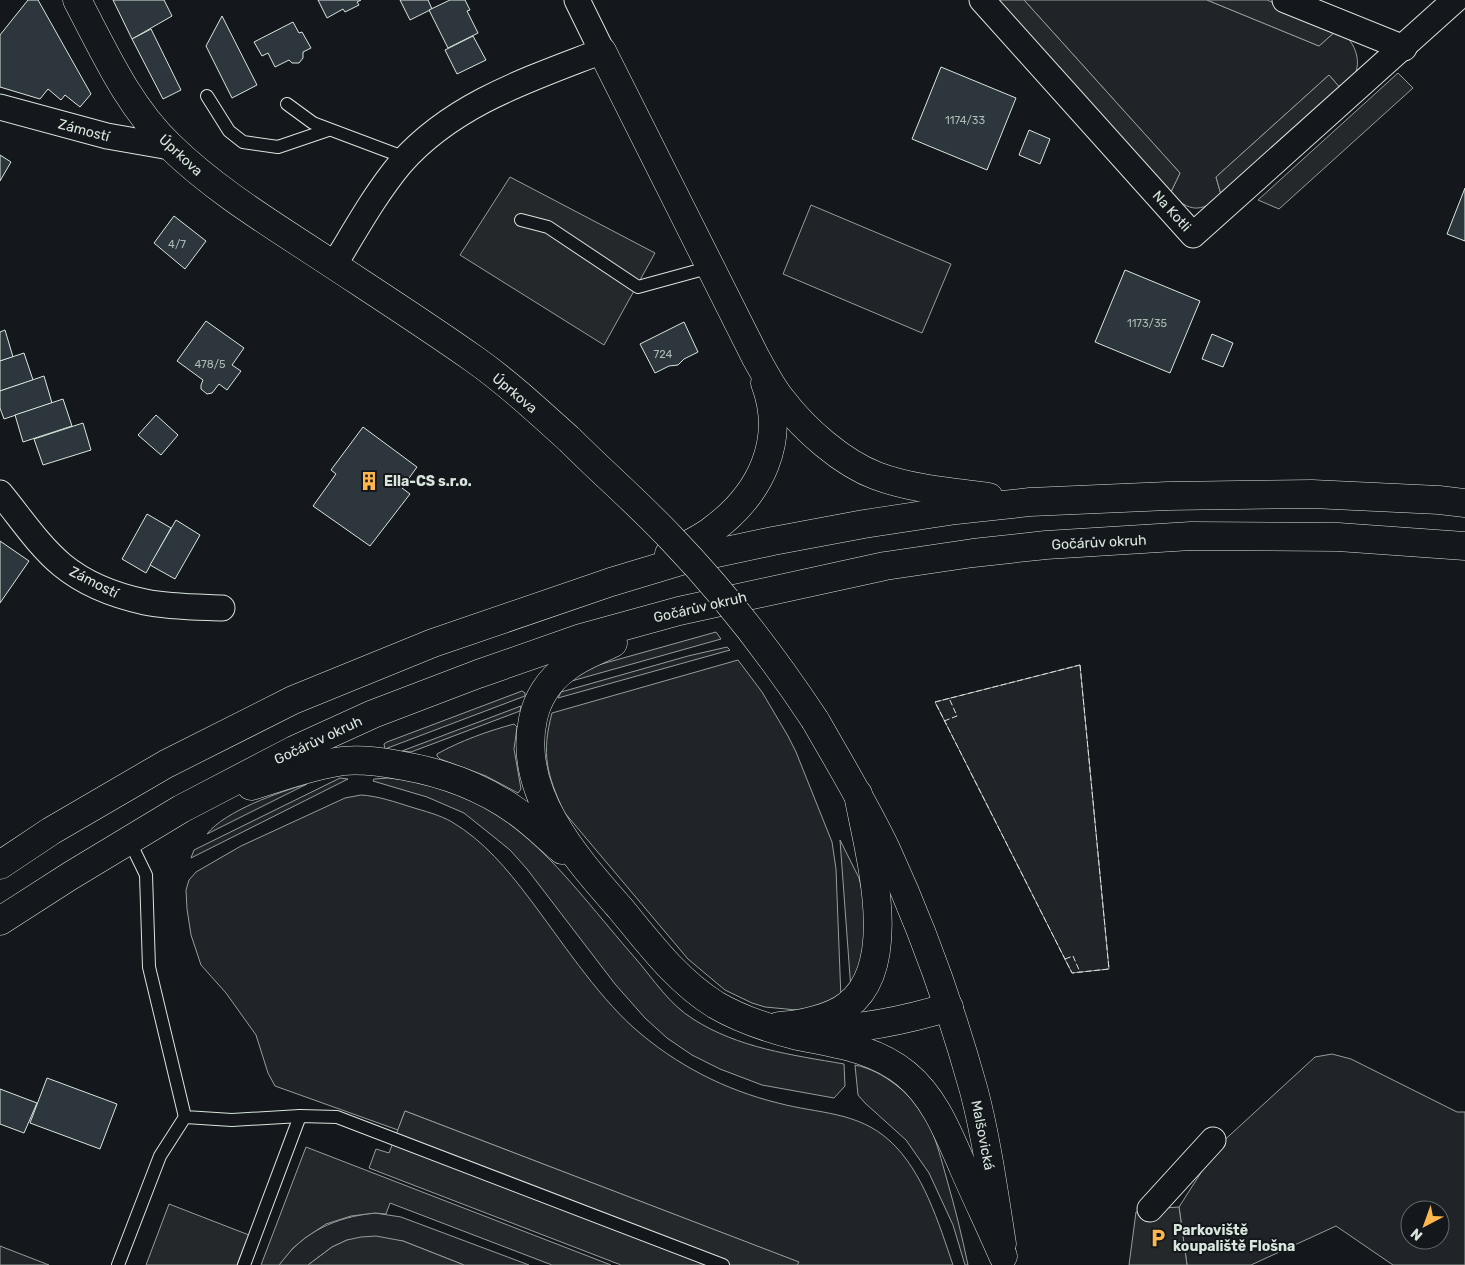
<svg xmlns="http://www.w3.org/2000/svg" width="1465" height="1265" font-family="Rubik,sans-serif">
<rect width="100%" height="100%" fill="#14181c"/>
<!-- green -->
<g fill="#202428" stroke="#939e99" fill-rule="evenodd">
<path d="M 1024,0 L 1207,0 L 1319,46 L 1338,29 C 1353,39 1364,60 1353,78 C 1351,83 1346,87 1342,90 L 1329,75 L 1216,177 L 1222,198 C 1198,212 1191,212 1170,194 L 1180,173 Z"/>
<path d="M 811,205 L 951,264 L 922,333 L 783,274 Z"/>
<path d="M 716,632 L 721,639 L 568,682 L 591,667 Z"/>
<path d="M 727,647 L 730,650 L 558,698 L 561,692 L 688,656 Z"/>
<path d="M 738,660 L 762,692 L 788,736 L 796,752 L 832,842 L 836,869 L 841,999 L 807,1011 L 765,1007 L 752,1003 L 725,990 L 688,959 L 564,812 C 547,775 541,754 552,713 Z"/>
<path d="M 1080,665 L 1109,969 L 1072,973 L 935,702 Z"/>
<path d="M 522,691 L 525,693 L 525,696 L 385,749 L 384,744 L 387,742 Z"/>
<path d="M 521,706 L 520,711 L 411,752 L 402,751 Z"/>
<path d="M 514,724 L 517,727 L 514,749 L 521,789 L 518,793 L 486,776 L 440,759 L 437,756 L 437,754 C 460,741 488,731 514,724 Z"/>
<path d="M 340,778 L 348,779 L 191,858 L 194,850 Z"/>
<path d="M 388,778 C 510,788 563,876 636,959 C 654,980 669,1004 693,1019 C 738,1048 792,1055 844,1064 L 845,1086 L 834,1098 L 762,1085 L 720,1069 L 692,1055 L 667,1038 L 645,1018 L 615,984 L 527,869 L 510,850 L 494,837 L 464,813 L 427,797 L 373,781 L 374,779 Z"/>
<path d="M 307,784 L 207,834 C 225,811 279,792 307,784 Z"/>
<path d="M 361,795 C 378,796 395,802 411,807 C 424,811 440,815 452,822 C 484,841 507,869 529,898 C 561,940 595,993 634,1028 C 676,1065 725,1090 778,1103 C 819,1114 857,1111 890,1141 C 923,1171 939,1224 953,1265 L 797,1265 L 798,1262 L 405,1111 L 398,1130 L 275,1086 L 268,1073 L 256,1035 L 226,993 L 201,965 L 191,935 L 187,909 L 186,890 L 189,880 L 196,872 L 241,846 L 345,798 Z"/>
<path d="M 840,840 L 859,878 L 871,929 L 851,990 Z"/>
<path d="M 1332,1054 L 1351,1059 L 1457,1112 L 1465,1112 L 1465,1265 L 1393,1265 L 1336,1226 L 1251,1265 L 1187,1265 L 1179,1207 L 1218,1146 L 1315,1057 ZM 1410,1210 L 1440,1210 L 1440,1240 L 1410,1240 Z"/>
<path d="M 855,1065 C 870,1068 883,1075 896,1085 C 930,1110 936,1141 947,1180 C 955,1208 962,1236 968,1265 L 965,1265 L 953,1225 L 929,1173 L 906,1140 L 865,1103 L 858,1095 Z"/>
<path d="M 375,1213 L 401,1217 L 529,1265 L 464,1265 L 403,1241 L 347,1240 L 332,1247 L 308,1265 L 279,1265 C 302,1232 336,1217 375,1213 Z"/>
<path d="M 0,1246 L 49,1265 L 0,1265 Z"/>
</g>
<!-- parking -->
<g fill="#24282b" stroke="#939e99">
<path d="M 994,0 L 1024,0 L 1180,173 L 1170,194 Z"/>
<path d="M 1207,0 L 1267,0 L 1338,29 L 1319,46 Z"/>
<path d="M 1398,73 L 1413,88 L 1279,209 L 1258,200 Z"/>
<path d="M 1329,75 L 1342,90 L 1222,198 L 1216,177 Z"/>
<path d="M 510,177 L 655,253 L 604,345 L 460,255 Z"/>
<path d="M 405,1111 L 799,1262 L 797,1265 L 621,1265 L 369,1168 L 376,1149 L 389,1153 Z"/>
<path d="M 306,1147 L 611,1265 L 552,1265 L 390,1203 L 386,1214 L 375,1213 L 351,1216 L 326,1224 L 305,1238 L 293,1248 L 279,1265 L 261,1265 Z"/>
<path d="M 169,1204 L 249,1235 L 237,1265 L 146,1265 Z"/>
<path d="M 1179,1207 L 1187,1265 L 1129,1265 L 1136,1212 L 1150,1209 Z"/>
<path d="M 376,1236 L 403,1241 L 464,1265 L 308,1265 L 332,1247 L 347,1240 L 361,1237 Z"/>
</g>
<!-- building -->
<g fill="#2c363c" stroke="#d8e6dc">
<path d="M 28,0 L 38,0 L 91,94 L 80,107 L 65,95 L 61,100 L 48,89 L 40,99 L 0,87 L 0,35 Z"/>
<path d="M 113,0 L 164,0 L 172,16 L 132,39 Z"/>
<path d="M 318,0 L 361,0 L 357,2 L 359,5 L 345,12 L 343,9 L 327,18 Z"/>
<path d="M 400,0 L 428,0 L 432,9 L 410,20 Z"/>
<path d="M 450,0 L 465,0 L 470,10 L 467,11 L 478,33 L 448,48 L 429,10 Z"/>
<path d="M 222,16 L 257,85 L 232,98 L 206,46 Z"/>
<path d="M 293,22 L 299,33 L 302,32 L 311,48 L 303,52 L 303,58 L 299,63 L 292,63 L 289,60 L 275,67 L 268,53 L 262,56 L 254,42 Z"/>
<path d="M 151,29 L 181,90 L 163,99 L 132,39 Z"/>
<path d="M 473,36 L 486,60 L 457,74 L 445,50 Z"/>
<path d="M 941,67 L 1016,98 L 987,170 L 912,139 Z"/>
<path d="M 1029,130 L 1050,139 L 1040,164 L 1019,155 Z"/>
<path d="M 0,155 L 11,162 L 0,181 Z"/>
<path d="M 1465,188 L 1465,241 L 1447,234 Z"/>
<path d="M 174,216 L 206,241 L 185,269 L 154,243 Z"/>
<path d="M 1125,270 L 1200,301 L 1170,373 L 1095,342 Z"/>
<path d="M 206,321 L 244,348 L 232,365 L 241,371 L 227,390 L 219,384 L 212,393 L 207,394 L 201,389 L 201,385 L 203,380 L 177,361 Z"/>
<path d="M 684,322 L 698,352 L 684,359 L 678,365 L 669,366 L 655,373 L 640,344 Z"/>
<path d="M 5,330 L 13,357 L 0,361 L 0,332 Z"/>
<path d="M 1212,334 L 1233,343 L 1223,367 L 1202,359 Z"/>
<path d="M 24,353 L 33,380 L 0,391 L 0,361 Z"/>
<path d="M 44,376 L 52,403 L 4,419 L 0,408 L 0,391 Z"/>
<path d="M 63,399 L 72,426 L 23,442 L 15,415 Z"/>
<path d="M 156,415 L 178,435 L 161,455 L 138,435 Z"/>
<path d="M 83,423 L 91,450 L 43,465 L 34,439 Z"/>
<path d="M 363,427 L 417,467 L 402,488 L 410,494 L 370,546 L 313,506 L 336,474 L 331,470 Z"/>
<path d="M 147,514 L 171,528 L 146,573 L 122,559 Z"/>
<path d="M 176,520 L 200,535 L 175,579 L 150,565 Z"/>
<path d="M 0,541 L 29,561 L 0,603 Z"/>
<path d="M 47,1078 L 117,1104 L 100,1149 L 30,1123 Z"/>
<path d="M 0,1089 L 37,1103 L 24,1133 L 0,1124 Z"/>
</g>
<g fill="none" stroke-linecap="round" stroke-linejoin="round">
<!-- service casing -->
<g stroke="#d8e6dc" stroke-width="14">
<g id="service">
<path d="M 207,96 L 229,131 L 243,142 L 278,147 L 328,130"/>
<path d="M 287,104 L 313,123 L 406,158"/>
<path d="M 521,220 L 548,227 L 638,287 L 711,267"/>
<path d="M 129,840 L 146,875 L 149,967 L 185,1117 L 232,1120 L 300,1116"/>
<path d="M 118,1265 L 160,1156 L 185,1117"/>
<path d="M 244,1265 L 300,1116 L 337,1117 L 723,1265"/>
</g>
</g>
<!-- minor casing -->
<g stroke="#d8e6dc" stroke-width="27">
<g id="minor">
<path d="M 982,0 L 1193,235 L 1455,0"/>
<path d="M 1285,0 L 1404,48"/>
<path d="M 0,107 L 107,136 L 170,147"/>
<path d="M 334,265 C 355,231 375,194 401,163 C 454,103 530,79 602,51 L 577,0"/>
<path d="M 0,493 C 20,517 38,545 62,565 C 85,584 117,596 145,602 C 169,607 197,607 222,608"/>
<path d="M 1150,1209 L 1213,1140"/>
</g>
</g>
<!-- tertiary casing -->
<g stroke="#d8e6dc" stroke-width="29">
<g id="tertiary">
<path d="M 77,0 C 104,51 128,106 170,146 C 216,191 273,225 326,260 C 376,293 426,325 474,359 C 508,383 539,412 570,440"/>
<path d="M 815,720 C 839,762 865,805 886,849 C 922,927 951,1008 974,1091 C 987,1141 994,1193 1002,1244"/>
</g>
</g>
<!-- primary casing -->
<g stroke="#d8e6dc" stroke-width="29">
<g id="primary">
<path d="M 602,51 L 756,358 C 764,372 772,388 782,400 C 804,429 842,463 877,476 C 912,489 952,492 989,497"/>
<path d="M 669,554 C 683,547 699,540 712,530 C 760,495 787,441 765,383"/>
<path d="M 613,643 C 597,651 579,657 566,668 C 549,680 537,699 533,719 C 517,792 575,857 620,908 C 649,943 677,981 716,1005 C 740,1019 767,1028 794,1035 C 834,1044 873,1047 906,1074 C 935,1098 948,1133 963,1167 C 976,1197 990,1226 1003,1256"/>
<path d="M 251,786 C 281,777 312,765 343,761 C 364,759 383,762 404,766 C 444,773 482,787 516,811 C 532,822 547,837 562,850"/>
<path d="M 0,865 L 51,831 L 166,764 L 293,700 L 433,643 L 611,582 L 684,560 L 773,541 L 864,524 L 956,510 L 1030,502 L 1168,496 L 1312,494 L 1439,500 L 1465,503"/>
<path d="M 0,921 L 70,876 L 181,809 L 294,750 L 373,714 L 478,674 L 581,638 L 679,611 L 885,566 L 973,553 L 1046,545 L 1191,536 L 1338,537 L 1465,546"/>
<path d="M 779,1026 C 800,1025 832,1018 848,1005 C 902,964 868,850 858,794"/>
<path d="M 819,1030 C 864,1029 906,1020 949,1007"/>
</g>
</g>
<!-- service -->
<use href="#service" stroke="#14181c" stroke-width="12"/>
<!-- minor -->
<use href="#minor" stroke="#14181c" stroke-width="25"/>
<!-- tertiary -->
<use href="#tertiary" stroke="#14181c" stroke-width="28"/>
<!-- primary -->
<use href="#primary" stroke="#14181c" stroke-width="28"/>
<!-- tertiary-bridge casing -->
<g stroke="#d8e6dc" stroke-width="29" stroke-linecap="butt">
<path id="tertiary-bridge" d="M 570,440 C 603,473 639,504 671,538 C 725,594 772,655 815,720"/>
</g>
<!-- tertiary-bridge -->
<use href="#tertiary-bridge" stroke="#14181c" stroke-width="28"/>
<!-- fence -->
<g stroke="#d8e6dc" stroke-width="1" stroke-dasharray="6 2.5" stroke-linecap="butt">
<path d="M 1080,665 L 1109,969 L 1072,973 L 935,702 Z"/>
<path d="M 944,721 L 957,716 L 949,698"/>
<path d="M 1065,959 L 1073,956 L 1080,972"/>
</g>
</g>
<!-- icons -->
<defs>
<g id="building-bare" transform="scale(1.5)"><path d="M-4-6H4V6H1V3H-1V6H-4ZM-2.5-4.3h1.7v1.8h-1.7ZM.8-4.3h1.7v1.8H.8ZM-2.5-1h1.7V.8h-1.7ZM.8-1h1.7V.8H.8Z" fill="#ffb74d" stroke="#14181c" stroke-width="2.5" paint-order="stroke"/></g>
<g id="parking-bare" transform="scale(1.5)"><path d="M-3.5-5.5H1a3.5 3.5 0 0 1 0 7H-1V5.5H-3.5ZM-1-3.4V-.6H.8a1.4 1.4 0 0 0 0-2.8Z" fill="#ffb74d" stroke="#14181c" stroke-width="2.5" paint-order="stroke"/></g>
</defs>
<g fill-rule="evenodd">
<use href="#building-bare" x="369" y="481"/>
<use href="#parking-bare" x="1158" y="1238"/>
</g>
<g text-anchor="middle" stroke-width="4" stroke-linejoin="round" paint-order="stroke">
<!-- number labels -->
<g font-size="11" fill="#adbab4">
<text x="965" y="124">1174/33</text>
<text x="177" y="248">4/7</text>
<text x="1147" y="327">1173/35</text>
<text x="663" y="358">724</text>
<text x="210" y="368">478/5</text>
</g>
<!-- street labels -->
<g font-size="14" fill="#d8e6dc" stroke="#14181c">
<text transform="translate(84 130) rotate(15)" y="5">Zámostí</text>
<text transform="translate(181 155) rotate(43)" y="5">Úprkova</text>
<text transform="translate(1172 211) rotate(48)" y="5">Na Kotli</text>
<text transform="translate(515 393) rotate(40)" y="5">Úprkova</text>
<text transform="translate(1099 542) rotate(-3)" y="5">Gočárův okruh</text>
<text transform="translate(94 582) rotate(27)" y="5">Zámostí</text>
<text transform="translate(700 607) rotate(-13)" y="5">Gočárův okruh</text>
<text transform="translate(318 740) rotate(-25)" y="5">Gočárův okruh</text>
<text transform="translate(983 1135) rotate(79)" y="5">Malšovická</text>
</g>
<!-- poi labels -->
<g font-size="14" font-weight="bold" fill="#d8e6dc" stroke="#14181c" text-anchor="start">
<text x="384" y="486">Ella-CS s.r.o.</text>
<text x="1173" y="1235">Parkoviště<tspan x="1173" dy="16">koupaliště Flošna</tspan></text>
</g>
</g>
<!-- north arrow -->
<g transform="translate(1425 1225) rotate(221)"><circle r="24" fill="#14181c" stroke="#626a69"/>
<path d="M0-4L9 19L0 12L-9 19Z" fill="#ffb74d"/>
<text y="-8" font-size="14" font-weight="bold" text-anchor="middle" fill="#d8e6dc">N</text>
</g>
</svg>
